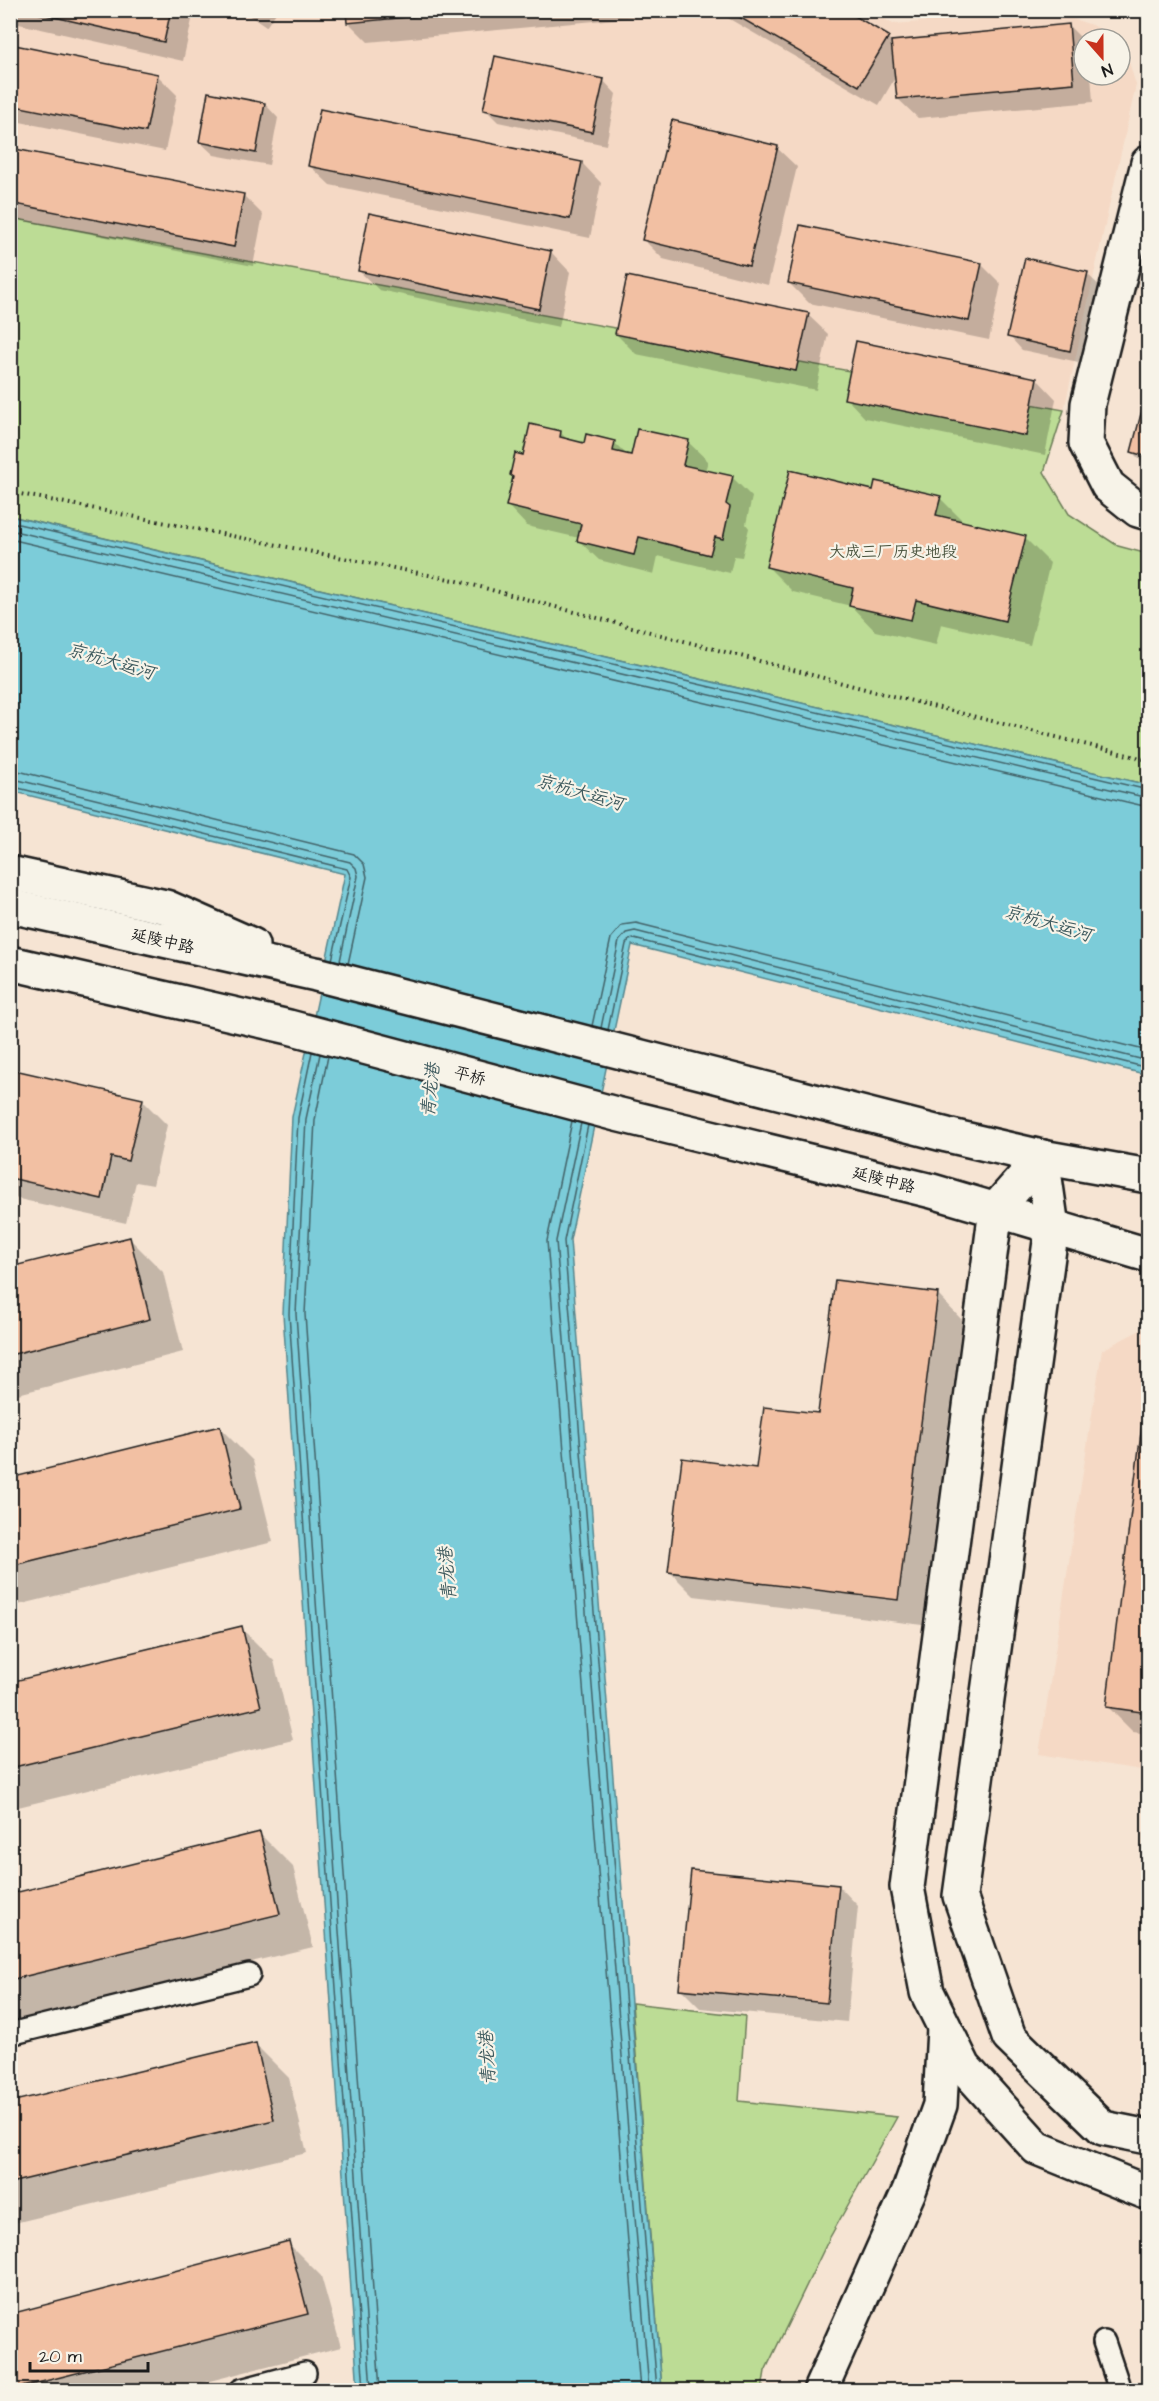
<svg xmlns="http://www.w3.org/2000/svg" width="1159" height="2401" font-family="'Architects Daughter','LXGW WenKai TC',sans-serif">
<rect width="100%" height="100%" fill="#f6e4d3"/>
<filter id="ink" filterUnits="userSpaceOnUse"><feTurbulence type="fractalNoise" baseFrequency=".0167" numOctaves="2"/><feDisplacementMap in="SourceGraphic" scale="12" xChannelSelector="R" yChannelSelector="G"/><feConvolveMatrix kernelMatrix="1 2 1 2 8 2 1 2 1" color-interpolation-filters="sRGB"/></filter>
<g filter="url(#ink)">
<!-- built -->
<g fill="#f5d9c5">
<path d="M 869,10 L 893,24 L 1054,12 L 1097,27 L 1110,39 L 1084,39 L 1084,75 L 1120,75 L 1120,49 L 1127,55 L 1136,85 L 1064,410 L 11,218 L 10,11 Z"/>
<path d="M 1148,1326 L 1148,1771 L 1039,1754 L 1102,1350 Z"/>
</g>
<!-- green -->
<g fill="#bcdc95" stroke="#6c7c58" stroke-width="1.5">
<path d="M 11,218 L 1064,410 L 1044,472 L 1069,514 L 1118,546 L 1148,554 L 1148,785 L 11,516 Z"/>
<path d="M 632,2003 L 745,2016 L 739,2101 L 897,2117 L 829,2239 L 765,2371 L 762,2390 L 662,2390 Z"/>
</g>
<!-- water -->
<path fill="#7cccd9" stroke="#56868d" stroke-width="1.5" d="M 10,516 L 1148,785 L 1148,1075 L 632,945 L 570,1240 L 662,2390 L 358,2390 L 283,1314 L 292,1117 L 345,874 L 11,791 Z"/>
<!-- shadow -->
<g fill="#0003">
<path d="M 10,10 L 183,10 L 192,20 L 183,61 L 10,22 Z"/>
<path d="M 241,10 L 278,10 L 266,27 Z"/>
<path d="M 348,10 L 637,10 L 637,17 L 368,42 L 348,22 Z"/>
<path d="M 720,10 L 842,10 L 893,42 L 1069,26 L 1084,41 L 1084,75 L 1091,75 L 1093,102 L 918,118 L 898,99 L 896,76 L 879,105 L 726,17 Z"/>
<path d="M 10,46 L 157,75 L 177,95 L 165,151 L 10,120 Z"/>
<path d="M 603,80 L 616,94 L 606,145 L 498,122 L 485,109 Z"/>
<path d="M 265,104 L 278,118 L 269,165 L 214,155 L 200,142 Z"/>
<path d="M 777,148 L 797,167 L 768,285 L 663,259 L 643,239 Z"/>
<path d="M 10,149 L 244,196 L 263,215 L 253,266 L 10,218 Z"/>
<path d="M 582,163 L 601,183 L 590,238 L 330,185 L 310,166 Z"/>
<path d="M 551,252 L 570,272 L 559,327 L 379,290 L 359,271 Z"/>
<path d="M 981,264 L 1001,284 L 989,340 L 809,303 L 789,283 Z"/>
<path d="M 1087,274 L 1101,287 L 1083,363 L 1022,350 L 1009,336 Z"/>
<path d="M 808,315 L 828,334 L 816,390 L 636,354 L 616,334 Z"/>
<path d="M 1037,379 L 1056,399 L 1045,455 L 865,418 L 846,398 Z"/>
<path d="M 1148,392 L 1148,468 L 1132,452 Z"/>
<path d="M 561,433 L 568,440 L 585,444 L 614,442 L 629,457 L 688,442 L 708,461 L 705,471 L 732,477 L 752,497 L 746,524 L 749,528 L 742,557 L 734,556 L 730,573 L 658,556 L 654,574 L 599,560 L 579,541 L 579,538 L 527,526 L 508,506 L 524,457 Z"/>
<path d="M 940,498 L 966,524 L 1025,538 L 1050,563 L 1030,645 L 941,624 L 936,645 L 875,631 L 851,606 L 793,592 L 768,567 Z"/>
<path d="M 10,1071 L 142,1100 L 167,1125 L 153,1185 L 136,1182 L 126,1223 L 10,1197 Z"/>
<path d="M 130,1239 L 163,1272 L 183,1352 L 10,1396 L 10,1269 Z"/>
<path d="M 937,1294 L 962,1320 L 922,1625 L 694,1596 L 669,1571 L 757,1469 L 819,1415 Z"/>
<path d="M 1147,1403 L 1148,1403 L 1148,1734 L 1133,1732 L 1108,1707 Z"/>
<path d="M 219,1427 L 253,1461 L 273,1542 L 10,1607 L 10,1479 Z"/>
<path d="M 241,1628 L 274,1661 L 293,1740 L 10,1809 L 10,1684 Z"/>
<path d="M 260,1834 L 293,1867 L 313,1947 L 10,2021 L 10,1895 Z"/>
<path d="M 839,1886 L 858,1906 L 847,2022 L 700,2008 L 680,1988 Z"/>
<path d="M 256,2045 L 289,2078 L 307,2153 L 10,2224 L 10,2104 Z"/>
<path d="M 288,2243 L 321,2276 L 341,2347 L 175,2390 L 10,2390 L 10,2316 Z"/>
</g>
<g fill="none" stroke-linecap="round" stroke-linejoin="round">
<!-- shore -->
<g stroke="#426268" stroke-width="1.5">
<path d="M 10,522 L 1148,790"/>
<path d="M 10,530 L 1148,798"/>
<path d="M 10,539 L 1148,807"/>
<path d="M 10,769 L 354,854 L 364,864 L 367,877 L 348,964"/>
<path d="M 10,778 L 350,862 L 356,868 L 358,876 L 340,961"/>
<path d="M 10,786 L 347,869 L 351,877 L 332,960"/>
<path d="M 592,1026 L 611,938 L 622,925 L 636,923 L 1148,1051"/>
<path d="M 601,1028 L 619,941 L 626,933 L 635,931 L 1148,1061"/>
<path d="M 608,1030 L 626,944 L 629,940 L 634,939 L 1148,1068"/>
<path d="M 312,1052 L 298,1118 L 289,1314 L 364,2390"/>
<path d="M 320,1054 L 306,1119 L 296,1314 L 371,2390"/>
<path d="M 328,1056 L 315,1120 L 305,1314 L 380,2390"/>
<path d="M 572,1121 L 547,1241 L 640,2390"/>
<path d="M 581,1123 L 556,1241 L 649,2390"/>
<path d="M 588,1125 L 564,1241 L 657,2390"/>
</g>
</g>
<!-- building -->
<g fill="#f2c0a3" stroke="#1c1c1c" stroke-width="1.5">
<path d="M 24,10 L 171,10 L 164,42 Z"/>
<path d="M 346,10 L 481,10 L 347,23 Z"/>
<path d="M 727,10 L 845,10 L 889,36 L 859,86 Z"/>
<path d="M 1069,24 L 1074,83 L 897,99 L 891,41 Z"/>
<path d="M 10,44 L 158,74 L 146,132 L 10,105 Z"/>
<path d="M 495,56 L 604,79 L 592,132 L 483,110 Z"/>
<path d="M 208,92 L 265,103 L 256,153 L 199,142 Z"/>
<path d="M 320,109 L 582,162 L 570,219 L 308,166 Z"/>
<path d="M 672,120 L 778,146 L 749,266 L 642,240 Z"/>
<path d="M 10,148 L 244,194 L 234,247 L 10,203 Z"/>
<path d="M 369,213 L 551,251 L 539,309 L 358,271 Z"/>
<path d="M 800,225 L 982,263 L 969,321 L 788,283 Z"/>
<path d="M 1025,258 L 1088,272 L 1070,351 L 1007,337 Z"/>
<path d="M 627,276 L 809,313 L 796,371 L 615,334 Z"/>
<path d="M 856,341 L 1037,378 L 1026,436 L 844,399 Z"/>
<path d="M 1148,387 L 1148,457 L 1131,452 Z"/>
<path d="M 530,424 L 561,431 L 560,437 L 584,443 L 586,434 L 615,441 L 613,451 L 631,455 L 637,429 L 689,440 L 683,465 L 733,476 L 726,504 L 730,507 L 723,539 L 715,537 L 710,555 L 639,537 L 634,555 L 577,541 L 581,524 L 506,506 L 513,477 L 510,475 L 515,453 L 523,455 Z"/>
<path d="M 790,470 L 873,490 L 875,481 L 941,496 L 936,515 L 1026,536 L 1005,621 L 916,600 L 911,620 L 849,606 L 853,588 L 766,567 Z"/>
<path d="M 10,1069 L 143,1099 L 128,1161 L 111,1157 L 102,1199 L 10,1178 Z"/>
<path d="M 130,1237 L 150,1319 L 10,1355 L 10,1267 Z"/>
<path d="M 835,1280 L 938,1293 L 898,1600 L 668,1572 L 682,1458 L 756,1468 L 764,1407 L 818,1413 Z"/>
<path d="M 1145,1401 L 1148,1401 L 1148,1713 L 1106,1707 Z"/>
<path d="M 220,1426 L 240,1509 L 10,1566 L 10,1478 Z"/>
<path d="M 242,1626 L 261,1707 L 10,1768 L 10,1682 Z"/>
<path d="M 260,1832 L 280,1914 L 10,1980 L 10,1894 Z"/>
<path d="M 691,1870 L 839,1885 L 827,2003 L 679,1989 Z"/>
<path d="M 256,2043 L 274,2120 L 10,2183 L 10,2102 Z"/>
<path d="M 289,2241 L 308,2314 L 10,2390 L 10,2314 Z"/>
</g>
<g fill="none" stroke-linecap="round" stroke-linejoin="round">
<!-- lane casing -->
<g stroke="#1c1c1c" stroke-width="26">
<g id="lane">
<path d="M 10,2034 L 249,1975"/>
<path d="M 1104,2342 L 1120,2390"/>
<path d="M 241,2390 L 305,2373"/>
</g>
</g>
<!-- street casing -->
<g stroke="#1c1c1c" stroke-width="38">
<path id="street" d="M 1148,163 L 1088,404 L 1086,443 L 1108,486 L 1138,510 L 1148,513"/>
</g>
<!-- primary casing -->
<g stroke="#1c1c1c" stroke-width="38">
<g id="primary">
<path d="M 10,873 L 166,907 L 252,945"/>
<path d="M 10,906 L 316,974 L 947,1135 L 1042,1157 L 1148,1176"/>
<path d="M 10,963 L 289,1027 L 616,1114 L 932,1191 L 1148,1255"/>
<path d="M 1042,1157 L 996,1209 L 907,1887 L 927,1992 L 964,2067 L 1037,2148 L 1148,2193"/>
<path d="M 1042,1157 L 1052,1227 L 960,1896 L 1009,2037 L 1103,2128 L 1148,2137"/>
<path d="M 821,2388 L 909,2191 L 940,2105 L 944,2028"/>
</g>
</g>
<!-- path -->
<path stroke="#1c1c1c" stroke-width="4" stroke-dasharray="1.5 4.5" stroke-linecap="butt" d="M 10,492 L 454,580 L 880,693 L 1148,760"/>
<!-- lane -->
<use href="#lane" stroke="#f7f3e8" stroke-width="21"/>
<!-- street -->
<use href="#street" stroke="#f7f3e8" stroke-width="33"/>
<!-- primary -->
<use href="#primary" stroke="#f7f3e8" stroke-width="33"/>
</g>
</g>
<g text-anchor="middle" stroke-width="4.5" stroke-linejoin="round" paint-order="stroke">
<!-- park labels -->
<g font-size="16" fill="#4c5640" stroke="#f7f3e8">
<text x="893" y="557">大成三厂历史地段</text>
</g>
<!-- street labels -->
<g font-size="16" fill="#1c1c1c" stroke="#f7f3e8">
<text transform="translate(163 940) rotate(13)" y="6">延陵中路</text>
<text transform="translate(470 1075) rotate(15)" y="6">平桥</text>
<text transform="translate(884 1179) rotate(14)" y="6">延陵中路</text>
</g>
<!-- water labels -->
<g font-size="18" font-style="italic" fill="#3e5a5e" stroke="#f7f3e8">
<text transform="translate(111 661) rotate(16)" y="6">京杭大运河</text>
<text transform="translate(580 792) rotate(16)" y="6">京杭大运河</text>
<text transform="translate(1048 923) rotate(16)" y="6">京杭大运河</text>
<text transform="translate(430 1090) rotate(-84)" y="6">青龙港</text>
<text transform="translate(447 1574) rotate(-95)" y="6">青龙港</text>
<text transform="translate(487 2058) rotate(-93)" y="6">青龙港</text>
</g>
</g>
<!-- margin -->
<rect width="1159" height="2401" fill="none" stroke="#f7f3e8" stroke-width="36"/>
<rect x="18" y="18" width="1123" height="2365" fill="none" stroke="#1c1c1c" stroke-width="2" filter="url(#ink)"/>
<!-- north arrow -->
<g transform="translate(1102 57) rotate(159)"><circle r="28" fill="#f7f3e8" stroke="#9f9d96" stroke-width="1.5"/>
<path d="M0-4.5L10 22L0 15L-10 22Z" fill="#c8321e"/>
<text y="-9" font-size="16" font-weight="bold" text-anchor="middle" fill="#1c1c1c">N</text>
</g>
<!-- scale -->
<path d="M30 2362v9h118v-9" fill="none" stroke="#1c1c1c" stroke-width="3"/>
<text x="39" y="2362" font-size="18" fill="#1c1c1c" stroke="#f7f3e8" stroke-width="4.5" paint-order="stroke">20 m</text>
</svg>
